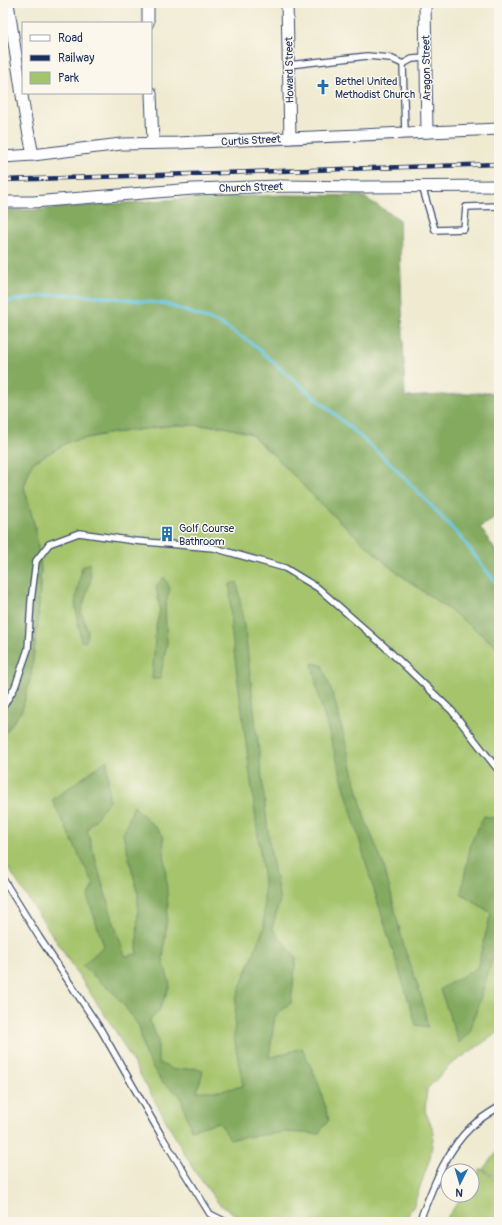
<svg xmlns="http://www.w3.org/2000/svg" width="502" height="1225" font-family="Pangolin,sans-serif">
<rect width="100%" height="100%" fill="#fbf7ec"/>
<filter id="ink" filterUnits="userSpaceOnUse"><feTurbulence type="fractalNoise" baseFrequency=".025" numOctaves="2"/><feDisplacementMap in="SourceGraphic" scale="8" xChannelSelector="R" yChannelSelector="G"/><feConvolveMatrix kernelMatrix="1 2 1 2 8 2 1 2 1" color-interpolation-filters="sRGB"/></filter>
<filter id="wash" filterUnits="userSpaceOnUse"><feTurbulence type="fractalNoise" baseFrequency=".012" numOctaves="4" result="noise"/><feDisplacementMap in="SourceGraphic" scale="16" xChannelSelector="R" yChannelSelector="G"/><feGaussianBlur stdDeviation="0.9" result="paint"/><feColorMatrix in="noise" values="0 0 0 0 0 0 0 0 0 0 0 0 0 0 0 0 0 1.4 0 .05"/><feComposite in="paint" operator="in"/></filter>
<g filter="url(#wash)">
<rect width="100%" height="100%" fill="#efead0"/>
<!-- green -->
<g fill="#a5c46c" stroke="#607a65">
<path d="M 174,425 L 220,426 L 249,433 L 277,458 L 320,503 L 391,568 L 455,614 L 499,648 L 499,1032 L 450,1065 L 427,1089 L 425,1111 L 434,1132 L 430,1158 L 413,1207 L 403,1222 L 251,1222 L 245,1221 L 219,1204 L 195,1172 L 116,1032 L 3,860 L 3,736 L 22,710 L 31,675 L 38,620 L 41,569 L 35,527 L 24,487 L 32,463 L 68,442 L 106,434 Z"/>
<path d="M 499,1149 L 499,1179 L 483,1169 Z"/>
<path d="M 481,1169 L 499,1182 L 499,1222 L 444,1222 L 463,1195 L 472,1195 L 472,1182 Z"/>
</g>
<!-- forest -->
<g fill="#84aa60" stroke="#506c5f">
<path d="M 284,195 L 362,196 L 399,219 L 405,397 L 499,392 L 499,516 L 480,527 L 499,556 L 499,648 L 455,614 L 391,568 L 320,503 L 277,458 L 249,433 L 220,426 L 175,425 L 106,434 L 68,442 L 32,463 L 24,487 L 35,527 L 41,569 L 38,620 L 31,675 L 22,710 L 3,736 L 3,210 L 34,210 L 193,198 Z"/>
<path d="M 90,563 L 91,579 L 81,612 L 88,631 L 86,642 L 81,641 L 75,603 L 82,567 Z"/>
<path d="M 164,577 L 170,588 L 165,608 L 167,643 L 160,679 L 152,679 L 156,626 L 160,609 L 156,586 Z"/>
<path d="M 237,582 L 246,639 L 270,848 L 280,900 L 272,928 L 296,958 L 291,1003 L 275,1016 L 269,1058 L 302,1048 L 318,1082 L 329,1120 L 318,1134 L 286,1132 L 230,1139 L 219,1122 L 191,1130 L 180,1095 L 161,1081 L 145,1055 L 139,1026 L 117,996 L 82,966 L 104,946 L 88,898 L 94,885 L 52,800 L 107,760 L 109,801 L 87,830 L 113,920 L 125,956 L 137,954 L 138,894 L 123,834 L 134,806 L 163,835 L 168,907 L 163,960 L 170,985 L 159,1011 L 149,1021 L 158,1039 L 158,1062 L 174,1070 L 194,1068 L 203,1071 L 197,1091 L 220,1091 L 243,1086 L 234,1037 L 236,998 L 264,927 L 264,882 L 231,628 L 230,584 Z"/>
<path d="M 312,663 L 322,665 L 335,701 L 365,819 L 384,866 L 404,947 L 420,992 L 428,1027 L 416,1025 L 370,877 L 319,698 Z"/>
<path d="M 484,816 L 499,819 L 499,937 L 470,1032 L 459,1043 L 440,989 L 477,968 L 491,913 L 461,893 L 471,843 Z"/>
</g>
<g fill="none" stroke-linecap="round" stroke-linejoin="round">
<!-- stream -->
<path stroke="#65c6e3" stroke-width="3" d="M 3,303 L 10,301 L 57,294 L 96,296 L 166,304 L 219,323 L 253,344 L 289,376 L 337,416 L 389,462 L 426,500 L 463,540 L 499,587"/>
</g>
</g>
<g filter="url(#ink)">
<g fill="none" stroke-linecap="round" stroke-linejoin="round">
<!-- service casing -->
<g stroke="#3b4b6f" stroke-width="8">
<g id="service">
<path d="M 403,64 L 405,133"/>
<path d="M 403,64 L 412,59 L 426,58"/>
<path d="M 289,65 L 367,56 L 390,58 L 403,64"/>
<path d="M 422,186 L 435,230 L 464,229 L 466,207 L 499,206"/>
<path d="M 3,707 L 15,687 L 28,649 L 31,601 L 36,561 L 49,544 L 79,533 L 135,541 L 214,548 L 285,568 L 318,588 L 384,646 L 452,711 L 499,771"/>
<path d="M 3,879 L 39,937 L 101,1030 L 161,1135 L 210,1214 L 226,1222"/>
<path d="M 419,1222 C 433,1188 444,1153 471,1127 C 479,1119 489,1113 499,1107"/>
</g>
</g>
<!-- minor casing -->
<g stroke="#3b4b6f" stroke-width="13">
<g id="minor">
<path d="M 8,3 L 25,115 L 33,155"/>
<path d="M 148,3 L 148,23"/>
<path d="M 287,3 L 290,138"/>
<path d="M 425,3 L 427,132"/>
<path d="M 151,93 L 153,143"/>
<path d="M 3,157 L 33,155 L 121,144 L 177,143 L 499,129"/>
<path d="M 3,202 L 33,202 L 193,189 L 282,186 L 362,187 L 499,186"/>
</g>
</g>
<!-- service -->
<use href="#service" stroke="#fff" stroke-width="5.5"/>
<!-- minor -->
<use href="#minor" stroke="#fff" stroke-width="11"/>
<!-- rail casing -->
<g stroke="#1b2f5e" stroke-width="4.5">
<path id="rail" d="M 3,180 L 499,164"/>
</g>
<!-- rail -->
<use href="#rail" stroke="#fbf7ec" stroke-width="3" stroke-dasharray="9" stroke-linecap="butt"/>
</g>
</g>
<!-- icons -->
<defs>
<g id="church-bare" transform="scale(1.2)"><path d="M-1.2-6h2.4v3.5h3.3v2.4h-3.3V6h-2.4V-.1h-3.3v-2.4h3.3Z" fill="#1f6fb2" stroke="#fbf7ec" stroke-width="2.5" paint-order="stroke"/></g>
<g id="building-bare" transform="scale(1.2)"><path d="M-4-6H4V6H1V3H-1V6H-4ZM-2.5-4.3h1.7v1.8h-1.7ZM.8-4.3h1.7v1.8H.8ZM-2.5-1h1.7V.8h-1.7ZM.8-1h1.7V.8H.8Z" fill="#1f6fb2" stroke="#fbf7ec" stroke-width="2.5" paint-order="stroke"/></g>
</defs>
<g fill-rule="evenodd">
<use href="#church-bare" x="323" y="87"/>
<use href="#building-bare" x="167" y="534"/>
</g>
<g text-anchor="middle" stroke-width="3" stroke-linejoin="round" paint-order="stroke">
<!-- street labels -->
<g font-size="11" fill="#1b2f5e" stroke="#fbf7ec">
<text transform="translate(426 68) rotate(-91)" y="4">Aragon Street</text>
<text transform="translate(289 70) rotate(-91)" y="4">Howard Street</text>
<text transform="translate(251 140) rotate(-3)" y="4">Curtis Street</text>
<text transform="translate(251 187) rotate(-2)" y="4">Church Street</text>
</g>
<!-- poi labels -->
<g font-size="11" fill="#1b2f5e" stroke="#fbf7ec" text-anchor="start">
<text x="335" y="85">Bethel United<tspan x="335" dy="13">Methodist Church</tspan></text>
<text x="179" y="532">Golf Course<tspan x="179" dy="13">Bathroom</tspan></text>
</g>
</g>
<!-- margin -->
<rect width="502" height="1225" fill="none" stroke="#fbf7ec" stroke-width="16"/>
<!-- legend -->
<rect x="22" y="22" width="130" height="72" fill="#fbf7ec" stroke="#a1a7b3"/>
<rect x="30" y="35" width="20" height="6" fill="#ffffff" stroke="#a1a7b3"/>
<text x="58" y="42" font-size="12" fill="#1b2f5e">Road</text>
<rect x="30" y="55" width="20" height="6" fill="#1b2f5e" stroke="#a1a7b3"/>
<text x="58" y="62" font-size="12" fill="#1b2f5e">Railway</text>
<rect x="30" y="72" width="20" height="12" fill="#a5c46c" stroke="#a1a7b3"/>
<text x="58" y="82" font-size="12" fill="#1b2f5e">Park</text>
<!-- north arrow -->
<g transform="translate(460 1183) rotate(185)"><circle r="19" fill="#fbf7ec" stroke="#a1a7b3"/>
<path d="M0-3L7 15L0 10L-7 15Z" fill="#1f6fb2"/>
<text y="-6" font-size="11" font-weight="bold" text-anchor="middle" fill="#1b2f5e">N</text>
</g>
</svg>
